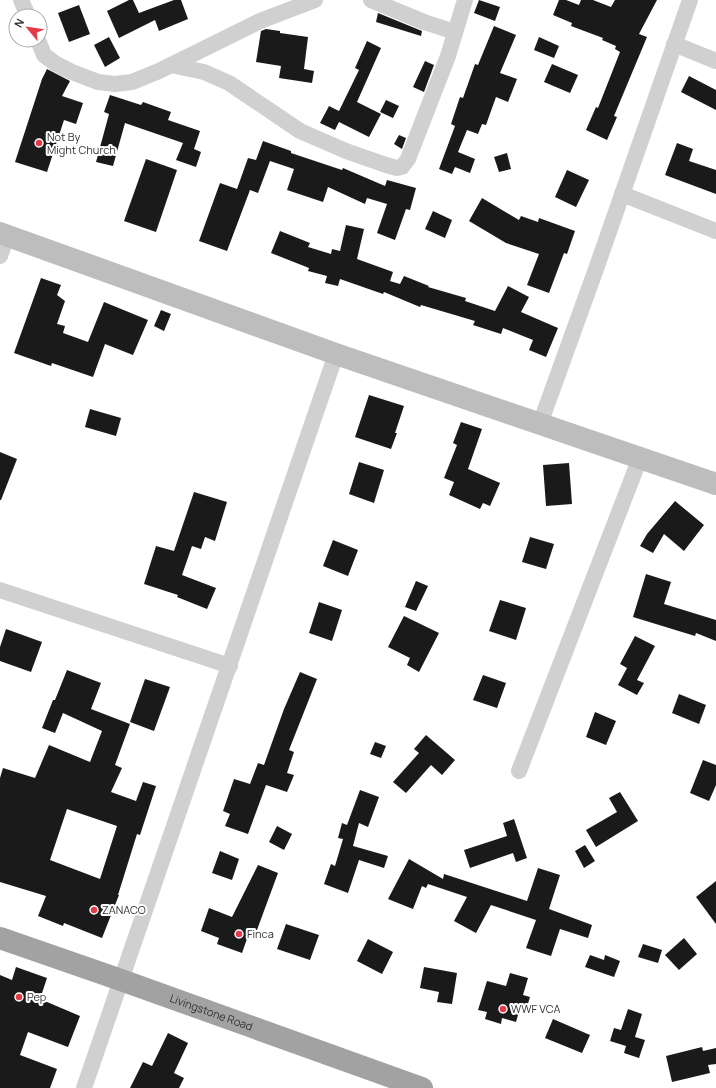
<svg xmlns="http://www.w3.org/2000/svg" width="716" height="1088" font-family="Manrope,sans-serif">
<rect width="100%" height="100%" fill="#fff"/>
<!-- building -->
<g fill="#1a1a1a" fill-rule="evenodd">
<path d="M 129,0 L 133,0 L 139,13 L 174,0 L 181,0 L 188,19 L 159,31 L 155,20 L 119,38 L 107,11 Z"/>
<path d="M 479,0 L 500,7 L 495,21 L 474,13 Z"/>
<path d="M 559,0 L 566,0 L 579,5 L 581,0 L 593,0 L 611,7 L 615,0 L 657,0 L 639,34 L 647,37 L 614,116 L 617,117 L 607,140 L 586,130 L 596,107 L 598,108 L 620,52 L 615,49 L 616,46 L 602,40 L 603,38 L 571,26 L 572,23 L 553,15 Z"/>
<path d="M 79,5 L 90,34 L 69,42 L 58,13 Z"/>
<path d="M 378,13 L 422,31 L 421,36 L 376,22 Z"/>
<path d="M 494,26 L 516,35 L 500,73 L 517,79 L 508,102 L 496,97 L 486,125 L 482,124 L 478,134 L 467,130 L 458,152 L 475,159 L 470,173 L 455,167 L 452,174 L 439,169 L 455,126 L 451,124 L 460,97 L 463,98 L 475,64 L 478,65 Z"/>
<path d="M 266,29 L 280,31 L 280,33 L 308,37 L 304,69 L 314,71 L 312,83 L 279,78 L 281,66 L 256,62 L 261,31 Z"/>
<path d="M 109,37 L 120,58 L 105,67 L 94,45 Z"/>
<path d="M 539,37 L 559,46 L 554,58 L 534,50 Z"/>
<path d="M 367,41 L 381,48 L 357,102 L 381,114 L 369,137 L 339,122 L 335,130 L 320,123 L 329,106 L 339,111 L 359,70 L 355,68 Z"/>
<path d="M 425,61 L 434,65 L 424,92 L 413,87 Z"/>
<path d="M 552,64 L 578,75 L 570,93 L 544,82 Z"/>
<path d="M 47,69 L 70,81 L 62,96 L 83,103 L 76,124 L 64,120 L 47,172 L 15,162 L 42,79 Z"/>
<path d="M 689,76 L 716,90 L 716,110 L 681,92 Z"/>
<path d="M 110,95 L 141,105 L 143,102 L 171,112 L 168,120 L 200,131 L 194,149 L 201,152 L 196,167 L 176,160 L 183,143 L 125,123 L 113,166 L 96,162 L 109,114 L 104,112 Z"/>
<path d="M 386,100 L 399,106 L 393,118 L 380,112 Z"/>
<path d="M 399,135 L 406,138 L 402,149 L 394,144 Z"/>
<path d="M 263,141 L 291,151 L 291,153 L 342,170 L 343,168 L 385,186 L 387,180 L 416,188 L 410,210 L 406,209 L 395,240 L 377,233 L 387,204 L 367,198 L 365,204 L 328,187 L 323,202 L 287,190 L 294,169 L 270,161 L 258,193 L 250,190 L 227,251 L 199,241 L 220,183 L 237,189 L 248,158 L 256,160 Z"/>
<path d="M 677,143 L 693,149 L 689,161 L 716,170 L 716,194 L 665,175 Z"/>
<path d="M 507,153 L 511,169 L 499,172 L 494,157 Z"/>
<path d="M 146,159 L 177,170 L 156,232 L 124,221 Z"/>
<path d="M 567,170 L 589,180 L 576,207 L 555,197 Z"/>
<path d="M 482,198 L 519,220 L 521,216 L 538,222 L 539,218 L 575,231 L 567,254 L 564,253 L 549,293 L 527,285 L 539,254 L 506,243 L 469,221 Z"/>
<path d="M 433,211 L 452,220 L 445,238 L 425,229 Z"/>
<path d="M 346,225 L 364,229 L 357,259 L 393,272 L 390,281 L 400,284 L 404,276 L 429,286 L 428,287 L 466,298 L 465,301 L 495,311 L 508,286 L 529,297 L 521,312 L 558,328 L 546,357 L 529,350 L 533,340 L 503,328 L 501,334 L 473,325 L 475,321 L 421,305 L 420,307 L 384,292 L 383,294 L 340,279 L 338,286 L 325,283 L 327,276 L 308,271 L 309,268 L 271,253 L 280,231 L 310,243 L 308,247 L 331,254 L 332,249 L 340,251 Z"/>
<path d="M 41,278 L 61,285 L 57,295 L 65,301 L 57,324 L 65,326 L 63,333 L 88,342 L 104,302 L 148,320 L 133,355 L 105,344 L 93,377 L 52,363 L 51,366 L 14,353 Z"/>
<path d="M 161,310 L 171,314 L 164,331 L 154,326 Z"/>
<path d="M 369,395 L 404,406 L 395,433 L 397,433 L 391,449 L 355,437 Z"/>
<path d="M 90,409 L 121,418 L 116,436 L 85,427 Z"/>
<path d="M 461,422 L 482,429 L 468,469 L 500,483 L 490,506 L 483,503 L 480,509 L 449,495 L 454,482 L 444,478 L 457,445 L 453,443 Z"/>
<path d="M 0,452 L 17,459 L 1,500 L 0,500 Z"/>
<path d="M 359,462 L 384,470 L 374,503 L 349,494 Z"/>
<path d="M 569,463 L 572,504 L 546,506 L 543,465 Z"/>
<path d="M 194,492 L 227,502 L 215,541 L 205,537 L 201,549 L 192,546 L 182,575 L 216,588 L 207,609 L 177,597 L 178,595 L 144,584 L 156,546 L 174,551 Z"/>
<path d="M 675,501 L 704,525 L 684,551 L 664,534 L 653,553 L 640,546 L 647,534 Z"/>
<path d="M 530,537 L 554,544 L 546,569 L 522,562 Z"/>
<path d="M 333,540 L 358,550 L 348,576 L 323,566 Z"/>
<path d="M 646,574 L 671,582 L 664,604 L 716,620 L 716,641 L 696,633 L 695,636 L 633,617 Z"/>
<path d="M 416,581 L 428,586 L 416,611 L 405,607 Z"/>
<path d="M 500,600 L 526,608 L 516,640 L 489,631 Z"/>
<path d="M 319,602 L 342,610 L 332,641 L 309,633 Z"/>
<path d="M 404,616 L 439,633 L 419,672 L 407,665 L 410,658 L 388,647 Z"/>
<path d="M 6,629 L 42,642 L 31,672 L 0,661 L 0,647 Z"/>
<path d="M 635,636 L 655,646 L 637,680 L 644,683 L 637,695 L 618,685 L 627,668 L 620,664 Z"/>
<path d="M 67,670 L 101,683 L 91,709 L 130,724 L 115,765 L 122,768 L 111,792 L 136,801 L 143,782 L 156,786 L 140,835 L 137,834 L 118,895 L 119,895 L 102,938 L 64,923 L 63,926 L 38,916 L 46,896 L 0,882 L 0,778 L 3,768 L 35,778 L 49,745 L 90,762 L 102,731 L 63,713 L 55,733 L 42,728 L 53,700 L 55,700 ZM 67,809 L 117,826 L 100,879 L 50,860 Z"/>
<path d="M 300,672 L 317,679 L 289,750 L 294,752 L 287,773 L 294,775 L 287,792 L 266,785 L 248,834 L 225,826 L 230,814 L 223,811 L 234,779 L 250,784 L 258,763 L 264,765 L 284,709 Z"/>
<path d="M 483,675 L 506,683 L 497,708 L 473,700 Z"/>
<path d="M 145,679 L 170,687 L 154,731 L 130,722 Z"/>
<path d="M 679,694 L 706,705 L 699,724 L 672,713 Z"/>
<path d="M 595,712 L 616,721 L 606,745 L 586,737 Z"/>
<path d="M 426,735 L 455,760 L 442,775 L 431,765 L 406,793 L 393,782 L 419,753 L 414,749 Z"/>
<path d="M 375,742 L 386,746 L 381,758 L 370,754 Z"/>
<path d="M 703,760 L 716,765 L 716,785 L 709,801 L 690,793 Z"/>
<path d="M 360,790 L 379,797 L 368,827 L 359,823 L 353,846 L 388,856 L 384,868 L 359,860 L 348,893 L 324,884 L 331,864 L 335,866 L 343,839 L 338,838 L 342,823 L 347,825 Z"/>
<path d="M 620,792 L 638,821 L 596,847 L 586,830 L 617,812 L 609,798 Z"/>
<path d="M 514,819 L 527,858 L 516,862 L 513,853 L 470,868 L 464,850 L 507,836 L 503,823 Z"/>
<path d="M 277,826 L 292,834 L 284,850 L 269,842 Z"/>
<path d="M 585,845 L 595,861 L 584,868 L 575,851 Z"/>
<path d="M 220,851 L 239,859 L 232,880 L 212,873 Z"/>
<path d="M 409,859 L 443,879 L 444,874 L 527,901 L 538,868 L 560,875 L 549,909 L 592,925 L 588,938 L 560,929 L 551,956 L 526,948 L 536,920 L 491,905 L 476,933 L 454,921 L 467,897 L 428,884 L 426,888 L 422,886 L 413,909 L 388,899 Z"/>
<path d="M 258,865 L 278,873 L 254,938 L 248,936 L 242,953 L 217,944 L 219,938 L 201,931 L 209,908 L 232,917 Z"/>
<path d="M 716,881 L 716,924 L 696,897 Z"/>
<path d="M 286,924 L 319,935 L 310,960 L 277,949 Z"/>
<path d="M 684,938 L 697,954 L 679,970 L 665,955 Z"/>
<path d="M 368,939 L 393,952 L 382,974 L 357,961 Z"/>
<path d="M 643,944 L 662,950 L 658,963 L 638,957 Z"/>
<path d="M 590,955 L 604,960 L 605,955 L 620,961 L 614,977 L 585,967 Z"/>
<path d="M 16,967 L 47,978 L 40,999 L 80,1016 L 68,1047 L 28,1032 L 20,1055 L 57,1069 L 50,1088 L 0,1088 L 0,975 L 12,980 Z"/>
<path d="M 424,967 L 457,973 L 452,1004 L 437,1002 L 439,992 L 420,988 Z"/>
<path d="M 510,973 L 528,978 L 523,995 L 530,997 L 526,1010 L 520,1008 L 516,1022 L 502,1018 L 501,1024 L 485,1019 L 487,1012 L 478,1010 L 487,981 L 506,986 Z"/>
<path d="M 628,1009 L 642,1014 L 635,1037 L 645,1040 L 639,1058 L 624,1053 L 626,1046 L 610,1041 L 614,1028 L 621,1030 Z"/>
<path d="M 553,1019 L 590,1035 L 582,1053 L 545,1038 Z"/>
<path d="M 168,1033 L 188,1043 L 174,1073 L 184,1078 L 179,1088 L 130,1088 L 143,1062 L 152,1066 Z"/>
<path d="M 702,1047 L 703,1051 L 716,1048 L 716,1064 L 708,1065 L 710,1073 L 672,1082 L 666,1056 Z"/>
</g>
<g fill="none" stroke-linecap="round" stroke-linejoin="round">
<!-- minor -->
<g stroke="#d0d0d0" stroke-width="16">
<path d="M 21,0 L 28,16"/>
<path d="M 371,0 L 424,22 L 455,32"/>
<path d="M 38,40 L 44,55 L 56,64 L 72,72 L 98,82 L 115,84 L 132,82 L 159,71 L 260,21 L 315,0"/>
<path d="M 674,44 L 716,61"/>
<path d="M 171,65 L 204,72 L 229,83 L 300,131 L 346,151 L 386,165 L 397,168 L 402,167 L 408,159 L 448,56 L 465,0"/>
<path d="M 622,194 L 716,231"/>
<path d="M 0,256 L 7,236"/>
<path d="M 540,424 L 596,269 L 690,0"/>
<path d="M 0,590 L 230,666"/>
<path d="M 519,771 L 640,458"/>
<path d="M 84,1088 L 336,354"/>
</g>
<!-- secondary -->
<path stroke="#bdbdbd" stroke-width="22" d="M 0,233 L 336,354 L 716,484"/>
<!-- trunk -->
<path stroke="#a2a2a2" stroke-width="22" id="s1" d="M 0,938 L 121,980 L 422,1088"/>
</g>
<!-- markers -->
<g fill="#e63946" stroke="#fff" stroke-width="1.5">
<circle cx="39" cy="143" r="4"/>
<circle cx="94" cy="910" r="4"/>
<circle cx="239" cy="934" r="4"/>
<circle cx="19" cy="997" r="4"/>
<circle cx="503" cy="1009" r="4"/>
</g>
<g text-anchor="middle" stroke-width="4" stroke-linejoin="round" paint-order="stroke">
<!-- poi labels -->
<g font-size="11" fill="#333" stroke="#fff" text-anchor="start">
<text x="47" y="141">Not By<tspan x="47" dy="13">Might Church</tspan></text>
<text x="102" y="914">ZANACO</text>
<text x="247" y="938">Finca</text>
<text x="27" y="1001">Pep</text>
<text x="511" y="1013">WWF VCA</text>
</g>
<!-- street labels -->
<g font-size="11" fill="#333" stroke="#fff">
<text dy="4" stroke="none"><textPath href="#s1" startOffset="224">Livingstone Road</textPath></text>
</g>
</g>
<!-- north arrow -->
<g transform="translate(28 28) rotate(299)"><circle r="19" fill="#ffffff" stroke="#adadad"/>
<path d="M0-3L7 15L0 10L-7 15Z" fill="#e63946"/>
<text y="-6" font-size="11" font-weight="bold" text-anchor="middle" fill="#333333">N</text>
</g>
</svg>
